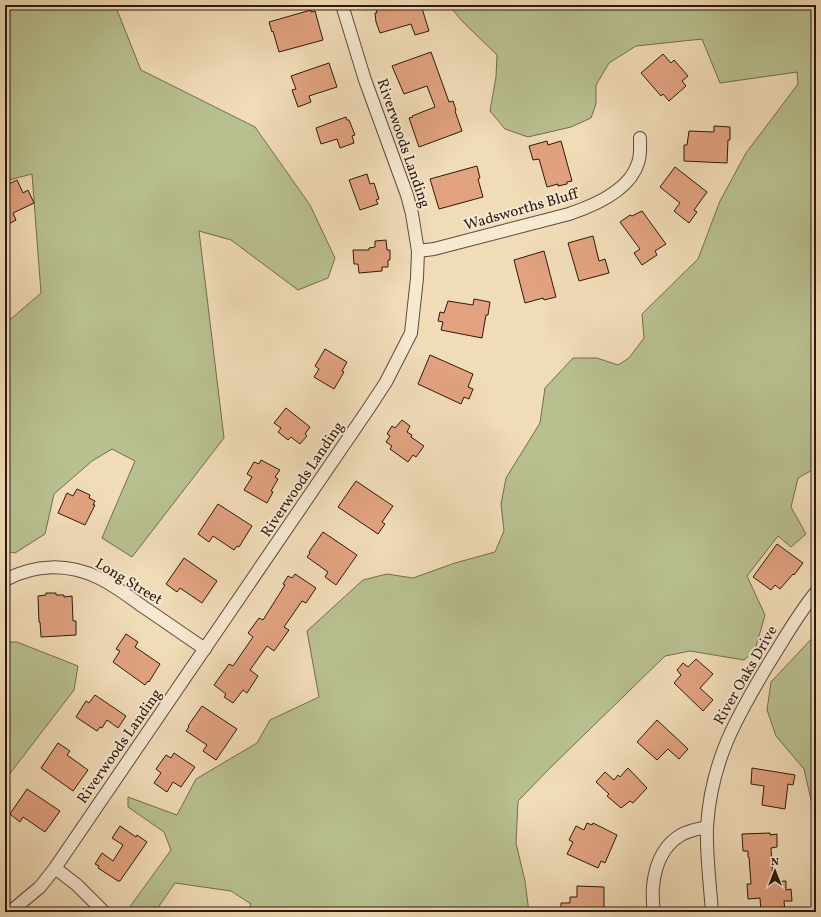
<svg xmlns="http://www.w3.org/2000/svg" width="821" height="917" font-family="Vollkorn,serif">
<rect width="100%" height="100%" fill="#f1dcb8"/>
<filter id="stains"><feTurbulence type="fractalNoise" baseFrequency=".005" numOctaves="4"/><feColorMatrix values="0 0 0 0 .2 0 0 0 0 .09 0 0 0 0 .02 0 0 0 .5 -.17"/></filter>
<radialGradient id="worn" r=".72"><stop offset=".6" stop-color="#630" stop-opacity="0"/><stop offset="1" stop-color="#630" stop-opacity=".3"/></radialGradient>
<!-- green -->
<g fill="#b9c090" stroke="#736c4e">
<path d="M 5,5 L 115,5 L 141,70 L 255,127 L 310,205 L 335,258 L 328,278 L 298,290 L 231,240 L 199,231 L 224,438 L 132,557 L 102,538 L 135,461 L 112,449 L 92,461 L 54,494 L 45,534 L 15,553 L 5,551 L 5,324 L 41,293 L 32,174 L 5,181 Z"/>
<path d="M 449,5 L 816,5 L 816,468 L 798,478 L 791,507 L 806,534 L 791,547 L 778,536 L 747,576 L 765,615 L 755,650 L 744,660 L 690,651 L 665,656 L 550,768 L 518,801 L 516,843 L 525,881 L 529,912 L 247,912 L 251,904 L 231,891 L 175,883 L 155,912 L 136,912 L 129,908 L 171,850 L 164,832 L 128,807 L 128,797 L 177,815 L 196,779 L 257,743 L 270,720 L 319,697 L 307,631 L 363,580 L 387,574 L 413,578 L 455,563 L 495,552 L 504,531 L 501,504 L 506,478 L 540,423 L 545,388 L 573,358 L 597,358 L 618,365 L 629,358 L 644,338 L 642,314 L 698,259 L 720,201 L 746,153 L 798,84 L 797,72 L 720,83 L 702,39 L 636,46 L 609,63 L 596,85 L 596,104 L 591,118 L 571,127 L 528,137 L 505,129 L 490,111 L 496,77 L 497,55 L 462,21 Z"/>
<path d="M 816,634 L 816,822 L 804,769 L 776,736 L 767,710 L 771,682 Z"/>
<path d="M 5,642 L 17,642 L 78,666 L 74,690 L 5,780 Z"/>
</g>
<!-- building -->
<g fill="#e2a280" stroke="#2d180d">
<path d="M 388,5 L 421,5 L 429,31 L 415,35 L 411,24 L 380,33 L 376,22 L 375,13 L 377,13 L 376,9 Z"/>
<path d="M 311,10 L 311,12 L 315,11 L 323,40 L 279,52 L 273,31 L 272,32 L 269,22 Z"/>
<path d="M 431,52 L 449,102 L 453,101 L 456,110 L 455,111 L 462,131 L 419,147 L 409,118 L 413,117 L 412,116 L 435,107 L 427,86 L 404,94 L 392,66 Z"/>
<path d="M 663,54 L 671,63 L 674,60 L 688,76 L 682,81 L 686,86 L 669,101 L 663,94 L 661,96 L 641,73 Z"/>
<path d="M 329,63 L 337,87 L 309,96 L 311,102 L 298,107 L 292,90 L 296,89 L 291,76 Z"/>
<path d="M 346,117 L 347,120 L 349,120 L 355,135 L 352,136 L 354,143 L 340,148 L 337,139 L 321,144 L 316,128 Z"/>
<path d="M 714,126 L 730,127 L 730,140 L 728,140 L 727,163 L 684,161 L 684,145 L 687,145 L 689,131 L 714,132 Z"/>
<path d="M 547,141 L 548,145 L 561,141 L 572,181 L 567,182 L 567,184 L 558,186 L 558,184 L 547,187 L 539,159 L 533,160 L 529,146 Z"/>
<path d="M 477,166 L 480,178 L 478,179 L 483,197 L 439,209 L 430,179 Z"/>
<path d="M 675,167 L 707,192 L 694,210 L 697,212 L 689,223 L 674,211 L 680,203 L 660,187 Z"/>
<path d="M 367,174 L 370,184 L 374,183 L 379,199 L 376,200 L 378,204 L 360,210 L 349,180 Z"/>
<path d="M 17,180 L 23,193 L 28,190 L 34,203 L 13,213 L 16,220 L 5,226 L 5,186 Z"/>
<path d="M 642,211 L 666,244 L 655,251 L 657,255 L 642,265 L 634,253 L 640,249 L 620,222 L 630,215 L 632,216 Z"/>
<path d="M 593,236 L 599,261 L 605,259 L 609,273 L 579,281 L 568,243 Z"/>
<path d="M 386,240 L 387,250 L 390,250 L 390,260 L 388,260 L 388,267 L 382,267 L 382,271 L 359,273 L 358,264 L 354,264 L 353,250 L 369,250 L 369,248 L 375,247 L 375,241 Z"/>
<path d="M 544,251 L 556,297 L 544,300 L 543,298 L 525,303 L 514,260 Z"/>
<path d="M 474,299 L 490,302 L 488,315 L 486,315 L 482,338 L 441,330 L 443,322 L 438,321 L 440,312 L 444,313 L 448,301 L 473,305 Z"/>
<path d="M 325,349 L 347,362 L 342,371 L 344,372 L 334,389 L 314,377 L 319,369 L 315,366 Z"/>
<path d="M 430,355 L 473,374 L 468,387 L 473,389 L 469,399 L 464,397 L 461,404 L 418,384 Z"/>
<path d="M 286,408 L 310,427 L 305,434 L 307,436 L 300,444 L 291,437 L 288,440 L 278,432 L 281,428 L 274,423 Z"/>
<path d="M 402,420 L 410,426 L 407,432 L 412,435 L 411,437 L 424,446 L 416,457 L 413,455 L 408,462 L 390,449 L 392,446 L 386,442 L 390,436 L 387,434 L 392,426 L 395,428 Z"/>
<path d="M 261,460 L 280,470 L 275,477 L 278,479 L 271,491 L 273,492 L 267,503 L 244,490 L 252,477 L 247,474 L 254,462 L 259,464 Z"/>
<path d="M 356,481 L 393,506 L 382,522 L 385,524 L 378,534 L 338,507 Z"/>
<path d="M 77,489 L 90,495 L 89,498 L 95,501 L 93,505 L 95,505 L 85,525 L 58,513 L 67,493 L 73,496 Z"/>
<path d="M 218,504 L 252,526 L 239,547 L 237,546 L 234,550 L 213,536 L 209,542 L 198,534 Z"/>
<path d="M 323,532 L 357,555 L 336,585 L 325,577 L 328,572 L 307,557 L 310,553 L 309,552 Z"/>
<path d="M 777,544 L 803,563 L 794,575 L 793,574 L 780,589 L 775,585 L 771,590 L 753,577 Z"/>
<path d="M 184,558 L 217,581 L 202,603 L 180,588 L 177,592 L 166,584 Z"/>
<path d="M 295,574 L 316,588 L 306,603 L 302,601 L 284,627 L 289,630 L 274,651 L 267,646 L 250,670 L 258,676 L 247,693 L 243,690 L 233,703 L 224,697 L 226,694 L 214,685 L 229,664 L 233,666 L 253,637 L 248,633 L 259,618 L 263,620 L 285,585 L 283,584 L 288,576 L 292,578 Z"/>
<path d="M 46,593 L 56,593 L 56,595 L 64,595 L 64,597 L 72,596 L 73,621 L 76,621 L 76,635 L 41,637 L 40,622 L 39,622 L 38,596 L 46,595 Z"/>
<path d="M 126,634 L 138,642 L 135,647 L 160,664 L 149,682 L 148,681 L 145,685 L 113,662 L 120,651 L 116,649 Z"/>
<path d="M 696,659 L 713,674 L 700,688 L 713,700 L 703,711 L 674,683 L 681,675 L 677,670 L 683,663 L 688,667 Z"/>
<path d="M 95,695 L 126,716 L 118,728 L 107,720 L 102,728 L 100,727 L 97,731 L 76,717 L 86,701 L 89,703 Z"/>
<path d="M 202,706 L 237,729 L 216,760 L 203,751 L 207,745 L 186,731 L 189,727 L 188,726 Z"/>
<path d="M 657,720 L 688,749 L 679,759 L 668,749 L 657,760 L 637,742 Z"/>
<path d="M 58,743 L 70,751 L 67,755 L 88,770 L 73,791 L 41,768 Z"/>
<path d="M 174,753 L 195,767 L 181,787 L 173,782 L 167,792 L 154,783 L 161,773 L 156,769 L 166,755 L 171,758 Z"/>
<path d="M 628,768 L 647,788 L 633,803 L 630,801 L 621,808 L 607,796 L 609,794 L 596,782 L 605,772 L 614,780 L 618,775 L 620,777 Z"/>
<path d="M 752,768 L 795,775 L 793,785 L 788,784 L 785,809 L 762,805 L 764,786 L 751,784 Z"/>
<path d="M 27,789 L 60,811 L 45,832 L 23,817 L 20,822 L 10,814 Z"/>
<path d="M 587,823 L 592,825 L 593,823 L 617,835 L 605,863 L 601,861 L 598,868 L 567,854 L 573,842 L 569,840 L 576,826 L 584,830 Z"/>
<path d="M 120,826 L 136,837 L 137,835 L 147,842 L 120,881 L 118,881 L 98,868 L 99,866 L 95,864 L 102,853 L 113,861 L 123,845 L 112,838 Z"/>
<path d="M 770,833 L 770,835 L 777,834 L 777,847 L 771,848 L 773,882 L 786,881 L 786,890 L 791,889 L 792,901 L 784,901 L 785,912 L 761,912 L 760,898 L 748,899 L 747,884 L 751,884 L 749,857 L 748,857 L 748,851 L 743,851 L 742,834 Z"/>
<path d="M 577,886 L 604,887 L 604,908 L 600,908 L 600,912 L 561,912 L 561,903 L 570,903 L 570,897 L 577,897 Z"/>
</g>
<g fill="none" stroke-linecap="round" stroke-linejoin="round">
<!-- minor casing -->
<g stroke="#5e4938" stroke-width="14">
<g id="minor">
<path d="M 418,251 L 434,249 L 569,214 C 593,206 630,190 638,163 C 641,155 640,147 640,138"/>
<path d="M 5,580 C 35,564 68,563 99,578 C 114,585 128,596 142,606 C 163,620 184,635 205,649"/>
<path d="M 55,868 L 77,885 L 104,912"/>
<path d="M 10,912 L 40,887 L 55,868 L 369,408 L 386,382 L 411,333 L 417,278 L 418,251 L 412,214 L 407,195 L 365,80 L 342,5"/>
<path d="M 654,912 C 650,885 655,850 681,835 C 689,830 699,829 707,827"/>
<path d="M 712,912 C 710,884 706,855 707,827 C 711,761 736,718 769,663 C 784,639 798,614 816,592"/>
</g>
</g>
<!-- minor -->
<use href="#minor" stroke="#f6e8d1" stroke-width="12"/>
</g>
<g text-anchor="middle" stroke-width="4" stroke-linejoin="round" paint-order="stroke">
<!-- street labels -->
<g font-size="15" fill="#2d180d" stroke="#f6e8d1">
<text transform="translate(404 143) rotate(71)" y="5">Riverwoods Landing</text>
<text transform="translate(521 209) rotate(-16)" y="5">Wadsworths Bluff</text>
<text transform="translate(302 479) rotate(-56)" y="5">Riverwoods Landing</text>
<text transform="translate(129 581) rotate(31)" y="5">Long Street</text>
<text transform="translate(745 675) rotate(-60)" y="5">River Oaks Drive</text>
<text transform="translate(119 746) rotate(-55)" y="5">Riverwoods Landing</text>
</g>
</g>
<!-- margin -->
<rect width="821" height="917" fill="none" stroke="#f1dcb8" stroke-width="20"/>
<rect x="6" y="6" width="809" height="905" fill="none" stroke="#2d180d" stroke-width="2"/>
<rect x="10" y="10" width="801" height="897" fill="none" stroke="#2d180d"/>
<!-- north arrow -->
<g transform="translate(775 871)" stroke="#f6e8d1" stroke-width="3" paint-order="stroke">
<path d="M0-3L7 15L0 10L-7 15Z" fill="#2d180d"/>
<text y="-6" font-size="11" font-weight="bold" text-anchor="middle" fill="#2d180d">N</text>
</g>
<rect width="100%" height="100%" filter="url(#stains)"/>
<rect width="100%" height="100%" fill="url(#worn)"/>
</svg>
